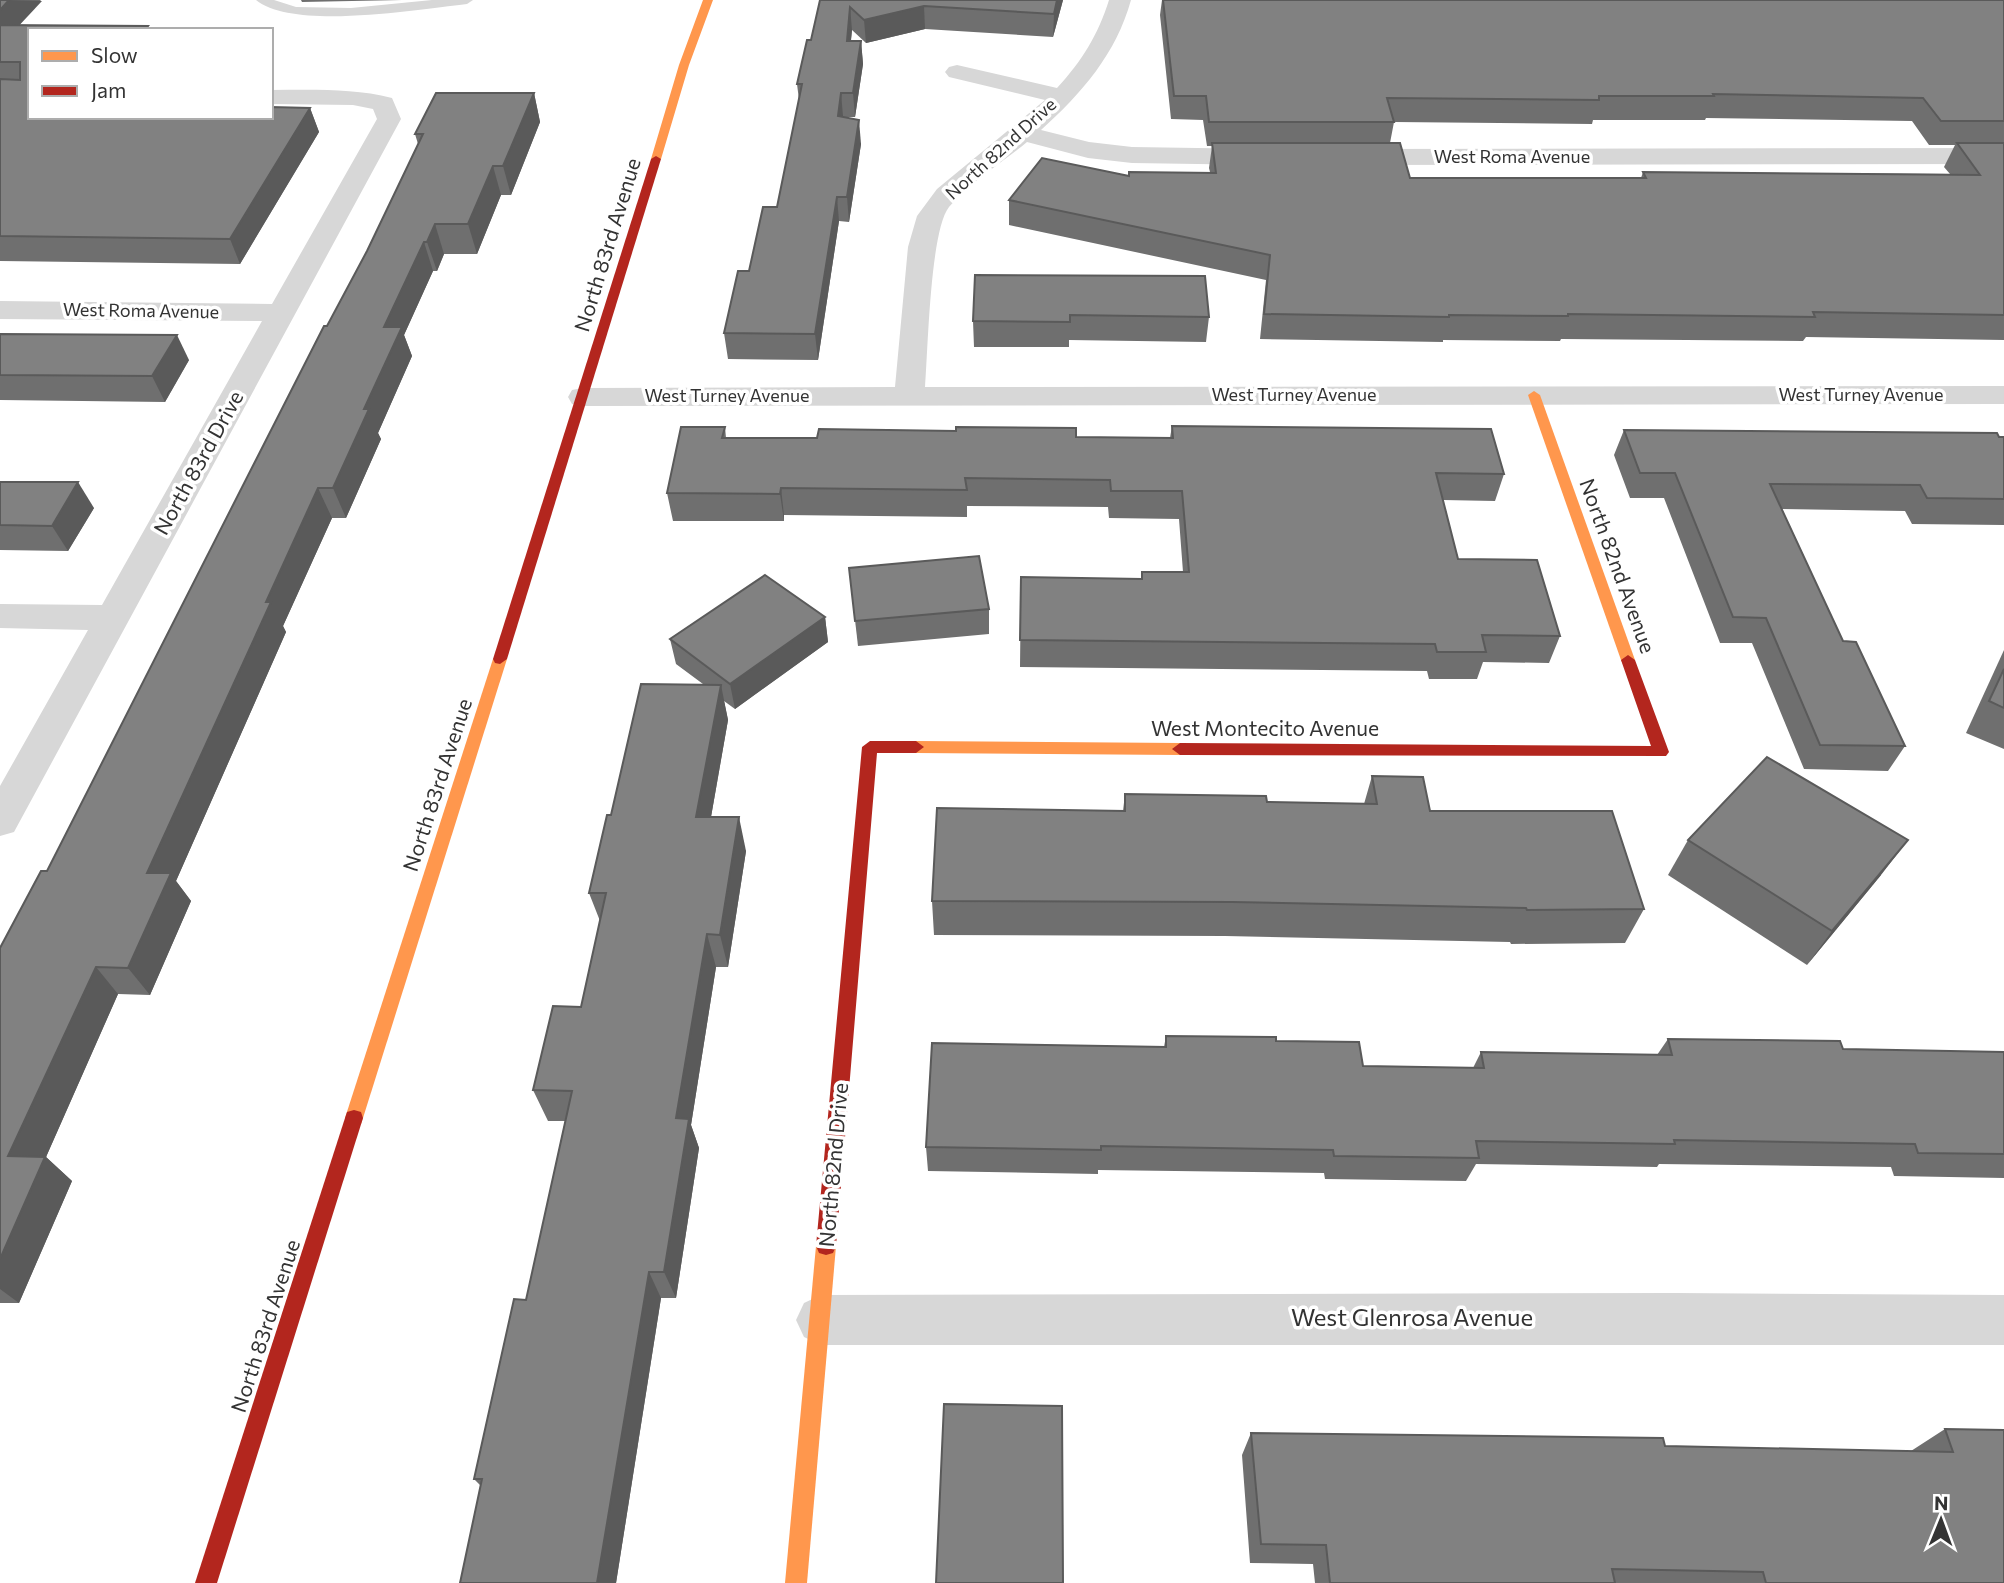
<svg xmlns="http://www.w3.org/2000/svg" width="2004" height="1583" font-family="Commissioner,sans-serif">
<rect width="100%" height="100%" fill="#fff"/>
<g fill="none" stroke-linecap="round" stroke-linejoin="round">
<!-- lane -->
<path fill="#d7d7d7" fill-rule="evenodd" d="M 256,0 L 274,0 L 296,7 L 351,8 L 432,0 L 473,0 L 467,4 C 419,9 294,31 256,0 Z"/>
<!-- street -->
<g fill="#d7d7d7" fill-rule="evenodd">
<path d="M 1109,0 L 1131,0 C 1116,54 1082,93 1041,130 L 1089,142 L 1132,147 L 1263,149 L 1272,152 L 1276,157 L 1272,162 L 1263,165 L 1132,163 L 1088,158 L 1027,142 C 1002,163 970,182 949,207 C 930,231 928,351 925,387 L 2004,386 L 2004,404 L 583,406 L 572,404 L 568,397 L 572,390 L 583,388 L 895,387 L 908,247 L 917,216 L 937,189 L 1045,100 L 949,77 L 945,72 L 949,67 L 957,65 L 1057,88 C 1082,61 1098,35 1109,0 Z"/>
<path d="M 271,90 C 312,90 352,88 392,98 L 401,119 L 14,832 L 0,836 L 0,786 L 88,630 L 0,628 L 0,604 L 102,605 L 262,321 L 0,319 L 0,301 L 272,304 L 377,119 L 373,109 L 353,105 L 271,104 Z"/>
<path d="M 2004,148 L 2004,164 L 1352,165 L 1343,162 L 1339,157 L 1343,152 L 1352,149 Z"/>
<path d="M 1675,1293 L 2004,1295 L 2004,1345 L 821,1345 L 804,1337 L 796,1320 L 804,1303 L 821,1295 Z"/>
</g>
<!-- slow -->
<g fill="#ff974d" fill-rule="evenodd">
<path d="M 703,0 L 713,0 L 689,65 L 661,159 L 652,161 L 651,159 L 679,65 Z"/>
<path d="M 1534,391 L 1540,395 L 1635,660 L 1633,664 L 1623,664 L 1621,660 L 1528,395 Z"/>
<path d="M 500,654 L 507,659 L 363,1118 L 361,1124 L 354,1126 L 347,1124 L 345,1118 L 493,659 Z"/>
<path d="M 916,741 L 1180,743 L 1188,749 L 1180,755 L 916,753 L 908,747 Z"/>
<path d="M 826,1237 L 833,1239 L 836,1246 L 807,1583 L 785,1583 L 816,1246 L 819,1239 Z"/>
</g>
<!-- jam -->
<g fill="#b3261e" fill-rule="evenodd">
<path d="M 656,156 L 661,159 L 507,659 L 500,664 L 495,663 L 493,659 L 651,159 Z"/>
<path d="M 1628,655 L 1635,660 L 1669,752 L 1666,756 L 1180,755 L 1172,749 L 1180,743 L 1651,746 L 1621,660 Z"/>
<path d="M 870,741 L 916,741 L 924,747 L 916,753 L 877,753 L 836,1246 L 833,1253 L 826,1255 L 819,1253 L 816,1246 L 862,747 Z"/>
<path d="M 354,1110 L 361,1112 L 363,1118 L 217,1583 L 195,1583 L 345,1118 L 347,1112 Z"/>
</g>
</g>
<!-- wall -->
<g fill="#6f6f6f" fill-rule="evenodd">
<path d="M 0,0 L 41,0 L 19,25 L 148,26 L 150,30 L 30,30 L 30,117 L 310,108 L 319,132 L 240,264 L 0,261 Z"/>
<path d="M 301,0 L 402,0 L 302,2 Z"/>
<path d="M 820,0 L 1063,0 L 1053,37 L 925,29 L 866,43 L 852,30 L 851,41 L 861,41 L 863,64 L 855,117 L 843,117 L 861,144 L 849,222 L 839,221 L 818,360 L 728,359 L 724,333 L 777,207 L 799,100 L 797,84 L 811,40 Z"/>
<path d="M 1162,0 L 2004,0 L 2004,340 L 1806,337 L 1803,341 L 1561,339 L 1560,341 L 1443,340 L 1443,342 L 1260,339 L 1266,280 L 1009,225 L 1009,200 L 1128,176 L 1210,172 L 1209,168 L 1212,146 L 1207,146 L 1203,120 L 1171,119 L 1160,15 ZM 1706,118 L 1912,121 L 1929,145 L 1955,145 L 1944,167 L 1950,174 L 1643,172 L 1641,178 L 1410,178 L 1390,143 L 1394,122 L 1592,124 L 1593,120 L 1705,120 Z"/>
<path d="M 534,93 L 540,122 L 511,195 L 501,195 L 477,254 L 444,254 L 437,271 L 433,271 L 404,335 L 412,356 L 378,433 L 381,439 L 346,518 L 332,518 L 283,626 L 286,632 L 176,881 L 191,901 L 150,995 L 118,994 L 46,1157 L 72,1181 L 19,1303 L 0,1303 L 0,948 L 47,871 L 367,251 L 418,144 L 415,134 Z"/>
<path d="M 975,275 L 1209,317 L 1206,342 L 1069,340 L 1069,347 L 974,347 L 973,321 Z"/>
<path d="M 0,334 L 189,360 L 165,402 L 0,400 Z"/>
<path d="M 1172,426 L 1504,474 L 1495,501 L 1443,500 L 1458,559 L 1560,636 L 1549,663 L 1483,662 L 1477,679 L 1429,679 L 1427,671 L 1020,667 L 1021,577 L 1141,579 L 1142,572 L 1183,572 L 1179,519 L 1109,518 L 1108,507 L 967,506 L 967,517 L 784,515 L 784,521 L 673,521 L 667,493 L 725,427 L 726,438 L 1076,437 L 1170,438 Z"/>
<path d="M 1624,430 L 2004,437 L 2004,525 L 1912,524 L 1905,511 L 1782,509 L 1843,641 L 1905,746 L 1888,771 L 1804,769 L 1752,643 L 1720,643 L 1664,498 L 1630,498 L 1614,455 Z"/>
<path d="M 0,482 L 94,508 L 68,551 L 0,550 Z"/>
<path d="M 849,568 L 989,609 L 989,634 L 858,646 Z"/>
<path d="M 825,617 L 828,642 L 735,709 L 724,701 L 728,720 L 711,817 L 746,851 L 728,967 L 716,967 L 691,1125 L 699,1148 L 676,1298 L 661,1298 L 616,1583 L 460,1583 L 481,1486 L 474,1479 L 526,1300 L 565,1121 L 548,1121 L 533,1090 L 581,1007 L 600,921 L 589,893 L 611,815 L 703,684 L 676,664 L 670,639 Z"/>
<path d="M 2004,650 L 2004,749 L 1966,733 Z"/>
<path d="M 1372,776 L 1430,811 L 1644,909 L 1625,943 L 1511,944 L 1510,942 L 1225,936 L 934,935 L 932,901 L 1123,811 L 1125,794 L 1267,802 L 1364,804 Z"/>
<path d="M 1688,840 L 1881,875 L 1807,965 L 1668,875 Z"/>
<path d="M 1166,1036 L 1276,1041 L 1363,1066 L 1473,1068 L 1481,1052 L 1657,1055 L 1668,1039 L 1843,1049 L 2004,1052 L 2004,1178 L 1894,1176 L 1891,1167 L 1659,1164 L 1657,1167 L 1476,1164 L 1466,1181 L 1325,1179 L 1324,1173 L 1098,1170 L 1098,1174 L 928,1171 L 926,1147 L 1164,1047 Z"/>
<path d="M 1945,1429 L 2004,1583 L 1315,1583 L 1313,1564 L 1250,1563 L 1242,1455 L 1251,1433 L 1665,1446 L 1911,1451 Z"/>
</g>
<!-- shaded-wall -->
<g fill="#5a5a5a">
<path d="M 9,0 L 42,1 L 0,46 L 0,10 Z"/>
<path d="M 1057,0 L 1063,0 L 1053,37 L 1054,14 Z"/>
<path d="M 924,6 L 925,29 L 866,43 L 864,20 Z"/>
<path d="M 850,7 L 852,30 L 848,64 L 847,41 Z"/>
<path d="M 861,41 L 863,64 L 855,117 L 853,93 Z"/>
<path d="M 534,93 L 540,122 L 511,195 L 503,166 Z"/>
<path d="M 841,93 L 843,116 L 840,140 L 838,116 Z"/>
<path d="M 310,108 L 319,132 L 240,264 L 230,239 Z"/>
<path d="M 859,120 L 861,144 L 849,222 L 847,197 Z"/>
<path d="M 493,166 L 501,195 L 477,254 L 468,224 Z"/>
<path d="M 837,197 L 839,221 L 818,360 L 815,334 Z"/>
<path d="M 435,224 L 444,254 L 437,271 L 427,242 Z"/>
<path d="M 424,242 L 433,271 L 404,335 L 412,356 L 378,433 L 381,439 L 346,518 L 333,488 L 364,409 L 384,327 Z"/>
<path d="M 177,335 L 189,360 L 165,402 L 152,376 Z"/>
<path d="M 78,482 L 94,508 L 68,551 L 52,526 Z"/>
<path d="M 318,488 L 332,518 L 283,626 L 286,632 L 176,881 L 191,901 L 150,995 L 128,968 L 147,873 L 266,602 Z"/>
<path d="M 781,488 L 784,515 L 784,521 L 780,494 Z"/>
<path d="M 825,617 L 828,642 L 735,709 L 730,684 Z"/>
<path d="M 721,685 L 728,720 L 705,851 L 696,817 Z"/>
<path d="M 739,817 L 746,851 L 728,967 L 720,935 Z"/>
<path d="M 1908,840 L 1881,875 L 1807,965 L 1832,931 Z"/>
<path d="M 707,934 L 716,967 L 691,1125 L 699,1148 L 676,1298 L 664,1272 L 676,1118 Z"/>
<path d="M 96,967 L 118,994 L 46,1157 L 72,1181 L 19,1303 L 0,1289 L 0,1259 L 8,1156 Z"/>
<path d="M 649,1272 L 661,1298 L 616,1583 L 597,1583 Z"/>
</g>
<!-- building -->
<g fill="#818181" stroke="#5a5a5a" stroke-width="2">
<path d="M 0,0 L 9,0 L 0,10 Z"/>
<path d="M 820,0 L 1057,0 L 1054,14 L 924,6 L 864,20 L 850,7 L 847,41 L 861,41 L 853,93 L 841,93 L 838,116 L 859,120 L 847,197 L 837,197 L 815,334 L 724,333 L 738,271 L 749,271 L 763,207 L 777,207 L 802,84 L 797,84 L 807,40 L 811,40 Z"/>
<path d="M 1163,0 L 2004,0 L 2004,121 L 1941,121 L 1923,98 L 1713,94 L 1714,96 L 1599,96 L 1599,100 L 1387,98 L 1394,122 L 1209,122 L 1206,96 L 1174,96 Z"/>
<path d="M 0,25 L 148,26 L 145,30 L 30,30 L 30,117 L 271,117 L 271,107 L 310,108 L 230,239 L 0,236 L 0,79 L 20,80 L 20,62 L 0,62 Z"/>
<path d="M 436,93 L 534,93 L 503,166 L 493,166 L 468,224 L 435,224 L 427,242 L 424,242 L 384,327 L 402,327 L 364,409 L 369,409 L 333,488 L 318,488 L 266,602 L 271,602 L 147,873 L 171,873 L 128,968 L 96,967 L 8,1156 L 45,1157 L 0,1259 L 0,948 L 41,871 L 47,871 L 324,326 L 327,326 L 367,251 L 423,134 L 415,134 Z"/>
<path d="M 1212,143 L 1400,143 L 1410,178 L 1646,178 L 1643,172 L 1980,175 L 1957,143 L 2004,143 L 2004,315 L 1813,312 L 1815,317 L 1568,314 L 1568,316 L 1449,315 L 1449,317 L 1264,314 L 1270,255 L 1009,200 L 1042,158 L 1129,176 L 1129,172 L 1216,173 Z"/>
<path d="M 975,275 L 1205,276 L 1209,317 L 1070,315 L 1070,322 L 973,321 Z"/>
<path d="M 0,334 L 177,335 L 152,376 L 0,375 Z"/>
<path d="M 1172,426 L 1491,429 L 1504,474 L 1436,473 L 1458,559 L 1537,560 L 1560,636 L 1482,635 L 1486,652 L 1437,652 L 1435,644 L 1020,640 L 1021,577 L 1142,579 L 1142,572 L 1189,572 L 1182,491 L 1111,491 L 1110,480 L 965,478 L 967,490 L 781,488 L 780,494 L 667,493 L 681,427 L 725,427 L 722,438 L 817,438 L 819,429 L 956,431 L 956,427 L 1076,428 L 1076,437 L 1173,438 Z"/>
<path d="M 1624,430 L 1997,433 L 1999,437 L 2004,437 L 2004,499 L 1927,498 L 1920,485 L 1770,484 L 1843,641 L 1856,642 L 1905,746 L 1820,745 L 1766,618 L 1733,617 L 1675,473 L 1640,473 Z"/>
<path d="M 0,482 L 78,482 L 52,526 L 0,525 Z"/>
<path d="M 979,556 L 989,609 L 855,621 L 849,568 Z"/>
<path d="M 765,575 L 825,617 L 730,684 L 670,639 Z"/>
<path d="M 2004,669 L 2004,708 L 1989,701 Z"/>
<path d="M 641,684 L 721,685 L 696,817 L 739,817 L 720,935 L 707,934 L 676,1118 L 689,1119 L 664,1272 L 649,1272 L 597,1583 L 460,1583 L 482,1479 L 474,1479 L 514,1299 L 526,1300 L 572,1091 L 533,1090 L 553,1006 L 581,1007 L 606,893 L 589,893 L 607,815 L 611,815 Z"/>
<path d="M 1767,757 L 1908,840 L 1832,931 L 1688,840 Z"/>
<path d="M 1372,776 L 1423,777 L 1430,811 L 1612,811 L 1644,909 L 1527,910 L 1526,908 L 1232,902 L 932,901 L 937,808 L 1125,811 L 1125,794 L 1266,796 L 1267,802 L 1377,804 Z"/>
<path d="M 1166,1036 L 1276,1037 L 1276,1041 L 1359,1042 L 1363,1066 L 1484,1068 L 1481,1052 L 1672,1055 L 1668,1039 L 1840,1041 L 1843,1049 L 2004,1052 L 2004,1154 L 1918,1153 L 1915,1144 L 1674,1140 L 1675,1144 L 1476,1141 L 1479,1158 L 1334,1156 L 1333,1150 L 1101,1146 L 1101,1150 L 926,1147 L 932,1043 L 1166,1047 Z"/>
<path d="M 944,1404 L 1062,1406 L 1063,1583 L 936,1583 Z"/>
<path d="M 1945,1429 L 2004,1430 L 2004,1583 L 1766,1583 L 1763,1572 L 1612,1569 L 1615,1583 L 1330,1583 L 1326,1545 L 1261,1544 L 1251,1433 L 1663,1438 L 1665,1446 L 1953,1452 Z"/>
</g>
<g text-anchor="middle" stroke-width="7" stroke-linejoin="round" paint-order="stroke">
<!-- far-street labels -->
<g font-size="18" fill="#333" stroke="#fff">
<text transform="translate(1001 149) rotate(-42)" y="6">North 82nd Drive</text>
<text x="1512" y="163">West Roma Avenue</text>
<text transform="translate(141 311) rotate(1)" y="6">West Roma Avenue</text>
<text x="1294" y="401">West Turney Avenue</text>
<text x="1861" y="401">West Turney Avenue</text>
<text x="727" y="402">West Turney Avenue</text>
</g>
<!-- street labels -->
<g font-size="21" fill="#333" stroke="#fff">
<text transform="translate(608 245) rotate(-73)" y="7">North 83rd Avenue</text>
<text transform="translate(199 463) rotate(-61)" y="7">North 83rd Drive</text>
<text transform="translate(1617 566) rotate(70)" y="7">North 82nd Avenue</text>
<text x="1265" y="736">West Montecito Avenue</text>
<text transform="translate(438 785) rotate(-72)" y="7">North 83rd Avenue</text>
<text transform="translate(834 1165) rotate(-85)" y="7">North 82nd Drive</text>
<text transform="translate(266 1326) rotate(-72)" y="7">North 83rd Avenue</text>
</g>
<!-- near-street labels -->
<g font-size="24" fill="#333" stroke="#fff">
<text x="1412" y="1326">West Glenrosa Avenue</text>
</g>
</g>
<!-- legend -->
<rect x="28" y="28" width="245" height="91" fill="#ffffff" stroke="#adadad" stroke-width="2"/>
<rect x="42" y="51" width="35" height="10" fill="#ff974d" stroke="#adadad" stroke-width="2"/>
<text x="91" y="63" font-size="21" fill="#333333">Slow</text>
<rect x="42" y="86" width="35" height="10" fill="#b3261e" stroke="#adadad" stroke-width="2"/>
<text x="91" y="98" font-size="21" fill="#333333">Jam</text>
<!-- north arrow -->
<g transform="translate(1941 1520) rotate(1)" stroke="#ffffff" stroke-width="5" paint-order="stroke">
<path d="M0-5L12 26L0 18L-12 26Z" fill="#333333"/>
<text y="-10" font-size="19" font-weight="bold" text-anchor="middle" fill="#333333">N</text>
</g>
</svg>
